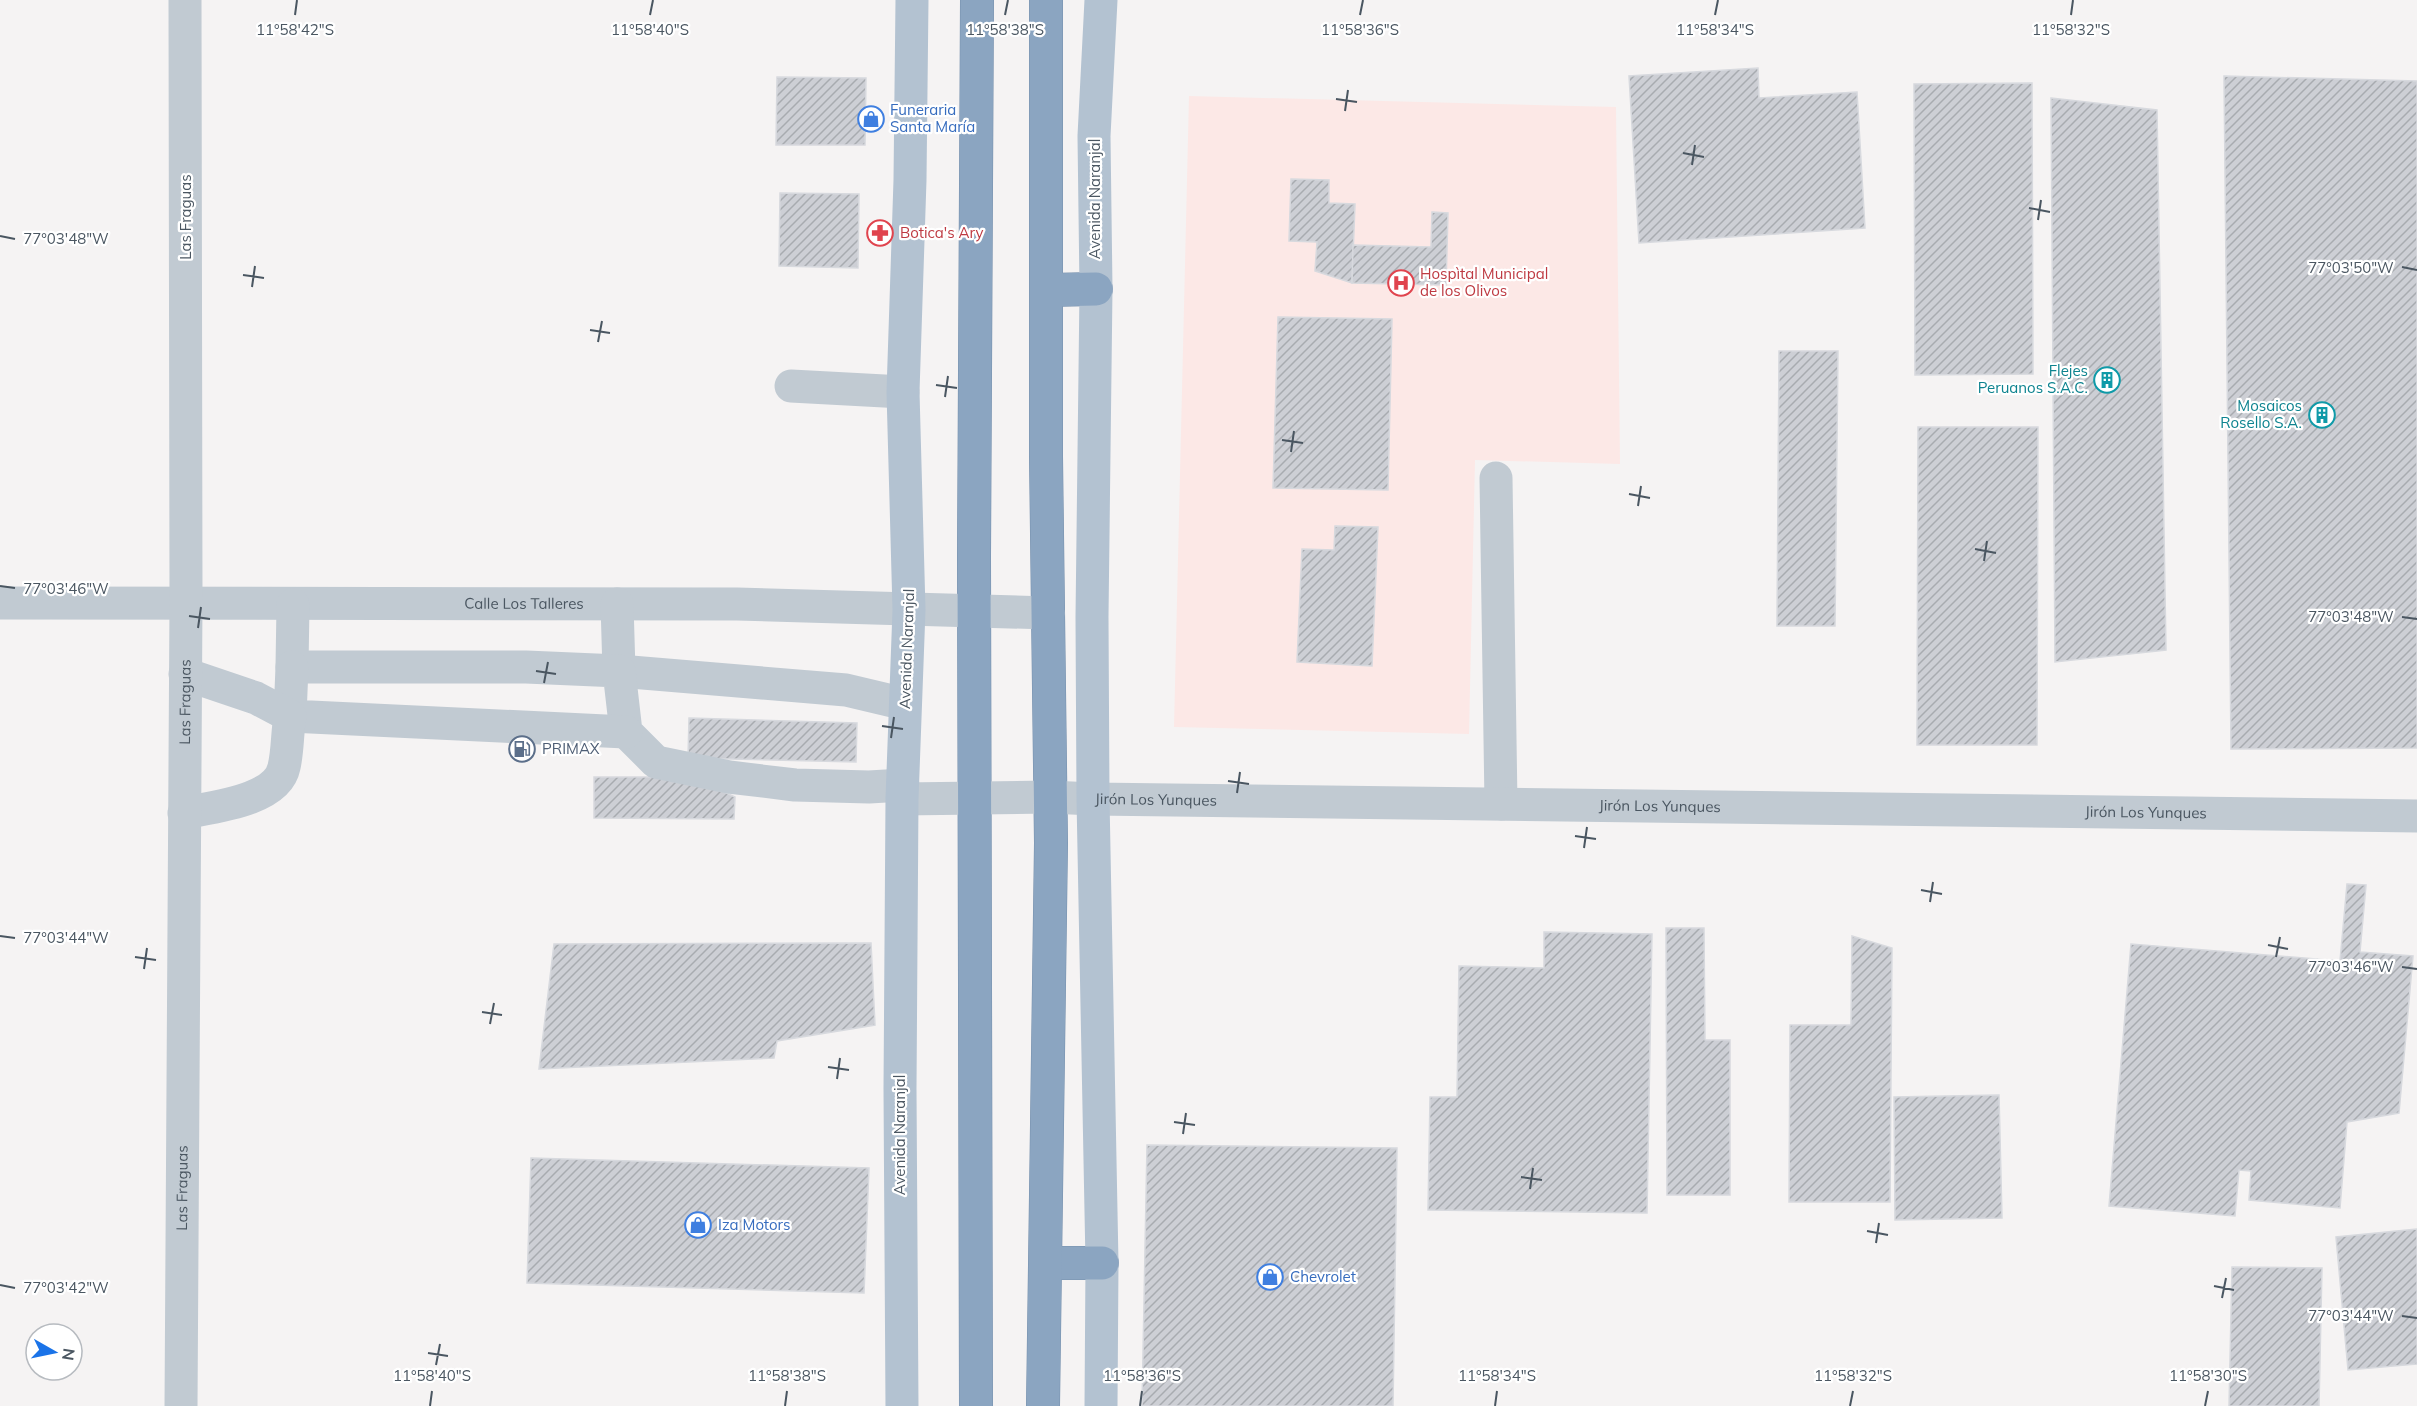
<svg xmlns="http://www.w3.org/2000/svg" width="2417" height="1406" font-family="Mulish,sans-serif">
<defs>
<pattern id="building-hatch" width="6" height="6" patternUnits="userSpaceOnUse" patternTransform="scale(1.5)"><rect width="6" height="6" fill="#cdcfd5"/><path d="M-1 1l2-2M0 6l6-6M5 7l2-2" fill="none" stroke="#a8abb0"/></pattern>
</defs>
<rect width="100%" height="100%" fill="#f5f3f3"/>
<!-- medical -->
<path fill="#fce8e6" d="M 1189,96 L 1616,107 L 1620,464 L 1475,460 L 1469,734 L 1174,727 Z"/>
<!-- building -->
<g fill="url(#building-hatch)" stroke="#d7d9de" stroke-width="1.5">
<path d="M 1758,68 L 1759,98 L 1857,92 L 1865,228 L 1639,243 L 1629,76 Z"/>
<path d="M 2224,76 L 2417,81 L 2417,748 L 2231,749 Z"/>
<path d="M 777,77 L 866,78 L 865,145 L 776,145 Z"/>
<path d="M 2032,83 L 2033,374 L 1915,375 L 1914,84 Z"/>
<path d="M 2051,98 L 2157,110 L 2166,650 L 2055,662 Z"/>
<path d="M 1291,179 L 1329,180 L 1329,203 L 1355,204 L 1352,283 L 1315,271 L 1317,242 L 1289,241 Z"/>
<path d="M 780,193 L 859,194 L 858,268 L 779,266 Z"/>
<path d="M 1432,212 L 1448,213 L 1446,285 L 1352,283 L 1353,245 L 1431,247 Z"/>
<path d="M 1278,317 L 1392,319 L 1388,490 L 1273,488 Z"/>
<path d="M 1779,351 L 1838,351 L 1835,626 L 1777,626 Z"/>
<path d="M 1918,427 L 2038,427 L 2037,745 L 1917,745 Z"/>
<path d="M 1335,526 L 1378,527 L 1372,666 L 1297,662 L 1302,549 L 1334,550 Z"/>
<path d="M 689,718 L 857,723 L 856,762 L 688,758 Z"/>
<path d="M 594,777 L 692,777 L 735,797 L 734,819 L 594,818 Z"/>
<path d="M 2347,884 L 2366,885 L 2360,952 L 2413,956 L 2399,1113 L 2347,1122 L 2340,1208 L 2249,1200 L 2251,1171 L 2239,1170 L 2235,1216 L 2109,1206 L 2131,944 L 2340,961 Z"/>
<path d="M 1666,928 L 1704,928 L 1705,1040 L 1730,1040 L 1730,1195 L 1667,1195 Z"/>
<path d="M 1544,932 L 1652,934 L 1647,1213 L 1428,1210 L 1430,1097 L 1457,1097 L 1459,966 L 1544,968 Z"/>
<path d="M 1852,936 L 1892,948 L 1890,1202 L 1789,1202 L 1790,1025 L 1851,1025 Z"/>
<path d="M 871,943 L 875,1025 L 777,1041 L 774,1058 L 539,1069 L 554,944 Z"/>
<path d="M 1999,1095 L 2002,1218 L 1895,1220 L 1894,1097 Z"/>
<path d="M 1147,1145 L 1397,1148 L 1393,1406 L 1142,1406 Z"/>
<path d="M 531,1158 L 869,1168 L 864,1293 L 527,1283 Z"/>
<path d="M 2417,1229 L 2417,1364 L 2348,1370 L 2336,1237 Z"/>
<path d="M 2232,1267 L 2322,1268 L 2319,1406 L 2229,1406 Z"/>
</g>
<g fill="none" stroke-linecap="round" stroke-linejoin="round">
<!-- highway casing -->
<g stroke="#7690ad" stroke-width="34">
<g id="highway">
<path d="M 1047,290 L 1096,289"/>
<path d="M 1046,1263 L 1102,1263"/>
<path d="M 976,1406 L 974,558 L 977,0"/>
<path d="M 1043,1406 L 1051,843 L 1046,456 L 1046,0"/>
</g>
</g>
<!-- minor -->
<g stroke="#c1cad2" stroke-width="33">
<path d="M 791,386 L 903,392"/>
<path d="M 1496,478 L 1501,804"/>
<path id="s1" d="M 0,603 L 737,604 L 1048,613"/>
<path d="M 617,604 L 619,671 L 846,690 L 905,704"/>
<path d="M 293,605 L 292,667 L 526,667 L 619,671 L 626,732 L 656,762 L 729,777 L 795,785 L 869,787 L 903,785"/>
<path d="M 292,667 L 290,716 L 626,732"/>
<path id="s2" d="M 902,799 L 1050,797 L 1093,799 L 2417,816"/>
<path d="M 184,813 C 212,807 277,801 284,767 C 288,750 287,733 290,716 L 256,698 L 185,674"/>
<path id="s3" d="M 181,1406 L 186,603 L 185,0"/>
</g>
<!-- major -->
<g stroke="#b3c2d1" stroke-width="33">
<path d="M 902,1406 L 900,1089 L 902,799 L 909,610 L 903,392 L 910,180 L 912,0"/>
<path d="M 1101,1406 L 1102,1263 L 1093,799 L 1092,617 L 1096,289 L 1094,136 L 1101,0"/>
</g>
<!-- highway -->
<use href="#highway" stroke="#8ba5c1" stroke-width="33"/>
</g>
<!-- ticks -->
<path fill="none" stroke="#4a5661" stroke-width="2" d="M 295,15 L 297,0M 650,15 L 653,0M 1005,15 L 1008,0M 1360,15 L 1363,0M 1715,15 L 1718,0M 2071,15 L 2073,0M 1336,99 L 1357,102M 1345,111 L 1348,90M 1683,153 L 1704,157M 1692,165 L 1695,145M 2029,208 L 2050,212M 2038,220 L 2041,200M 0,236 L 15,239M 2402,267 L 2417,270M 243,275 L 264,278M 252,287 L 255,266M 590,330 L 610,333M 598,342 L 602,321M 936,385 L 957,388M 945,397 L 948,376M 1282,440 L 1303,443M 1291,452 L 1294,431M 1629,494 L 1650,498M 1638,506 L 1641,486M 1975,549 L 1996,553M 1984,561 L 1987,541M 0,586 L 15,588M 189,616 L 210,619M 2402,617 L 2417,619M 198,628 L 201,607M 536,671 L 556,674M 544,683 L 548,662M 882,726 L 903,729M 891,738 L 894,717M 1228,781 L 1249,784M 1237,793 L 1240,772M 1575,836 L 1596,839M 1584,848 L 1587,827M 1921,890 L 1942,894M 1930,902 L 1933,882M 0,936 L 15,938M 2268,945 L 2288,949M 135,957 L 156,960M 2276,957 L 2280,937M 2402,967 L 2417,969M 144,969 L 147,948M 482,1012 L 502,1015M 490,1024 L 494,1003M 828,1067 L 849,1070M 837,1079 L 840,1058M 1174,1122 L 1195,1125M 1183,1134 L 1186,1113M 1521,1177 L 1542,1180M 1530,1189 L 1533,1168M 1867,1231 L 1888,1235M 1876,1243 L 1879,1223M 0,1285 L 15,1288M 2214,1286 L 2234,1290M 2222,1298 L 2226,1278M 2402,1316 L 2417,1318M 428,1353 L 448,1356M 436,1365 L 440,1344M 430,1406 L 432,1391M 785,1406 L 787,1391M 1140,1406 L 1142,1391M 1495,1406 L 1497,1391M 1850,1406 L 1853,1391M 2205,1406 L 2208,1391"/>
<!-- icons -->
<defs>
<g id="shop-ring" transform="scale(1.35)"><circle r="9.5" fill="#fff" stroke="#3f7fe0" stroke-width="1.5"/><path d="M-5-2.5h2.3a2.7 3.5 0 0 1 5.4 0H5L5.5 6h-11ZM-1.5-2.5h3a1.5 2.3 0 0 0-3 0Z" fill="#3f7fe0"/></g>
<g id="pharmacy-ring" transform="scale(1.35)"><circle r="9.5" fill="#fff" stroke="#e0444e" stroke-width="1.5"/><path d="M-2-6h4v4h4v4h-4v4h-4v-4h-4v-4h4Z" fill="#e0444e"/></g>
<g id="hospital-ring" transform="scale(1.35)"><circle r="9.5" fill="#fff" stroke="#e0444e" stroke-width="1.5"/><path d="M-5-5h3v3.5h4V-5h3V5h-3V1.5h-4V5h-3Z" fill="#e0444e"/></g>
<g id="building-ring" transform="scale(1.35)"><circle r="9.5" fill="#fff" stroke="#0f9aa8" stroke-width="1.5"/><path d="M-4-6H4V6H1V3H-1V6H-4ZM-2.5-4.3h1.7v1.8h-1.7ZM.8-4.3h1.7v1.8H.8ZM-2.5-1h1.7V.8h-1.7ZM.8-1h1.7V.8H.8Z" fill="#0f9aa8"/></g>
<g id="fuel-ring" transform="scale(1.35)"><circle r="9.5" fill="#fff" stroke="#5c6f8a" stroke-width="1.5"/><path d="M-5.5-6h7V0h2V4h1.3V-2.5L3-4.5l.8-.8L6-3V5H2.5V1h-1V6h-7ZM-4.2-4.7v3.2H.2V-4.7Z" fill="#5c6f8a"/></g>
</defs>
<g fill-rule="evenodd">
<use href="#shop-ring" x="871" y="119"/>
<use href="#pharmacy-ring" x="880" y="233"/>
<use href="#hospital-ring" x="1401" y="283"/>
<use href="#building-ring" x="2107" y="380"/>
<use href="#building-ring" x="2322" y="415"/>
<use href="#fuel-ring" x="522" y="749"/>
<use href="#shop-ring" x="698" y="1225"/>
<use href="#shop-ring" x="1270" y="1277"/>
</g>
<g text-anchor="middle" stroke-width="4.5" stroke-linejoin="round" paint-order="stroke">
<!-- shop labels -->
<g font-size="15" fill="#366cbe" stroke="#fff" text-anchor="start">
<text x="890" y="115">Funeraria<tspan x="890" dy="17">Santa María</tspan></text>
<text x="718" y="1230">Iza Motors</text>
<text x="1290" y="1282">Chevrolet</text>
</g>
<!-- street labels -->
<g font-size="15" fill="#4a5661" stroke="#fff">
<text transform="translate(1095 199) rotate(-90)" y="5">Avenida Naranjal</text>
<text transform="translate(186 217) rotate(-90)" y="5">Las Fraguas</text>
<text dy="5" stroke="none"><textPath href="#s1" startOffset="524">Calle Los Talleres</textPath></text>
<text transform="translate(907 649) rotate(-88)" y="5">Avenida Naranjal</text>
<text dy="5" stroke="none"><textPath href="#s3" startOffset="704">Las Fraguas</textPath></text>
<text dy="5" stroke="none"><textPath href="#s2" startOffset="254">Jirón Los Yunques</textPath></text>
<text dy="5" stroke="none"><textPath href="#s2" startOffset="758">Jirón Los Yunques</textPath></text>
<text dy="5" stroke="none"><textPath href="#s2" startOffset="1244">Jirón Los Yunques</textPath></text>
<text transform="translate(900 1135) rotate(-90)" y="5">Avenida Naranjal</text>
<text dy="5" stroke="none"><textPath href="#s3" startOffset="218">Las Fraguas</textPath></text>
</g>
<!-- health labels -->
<g font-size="15" fill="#be3a42" stroke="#fff" text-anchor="start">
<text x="900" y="238">Botica's Ary</text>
<text x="1420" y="279">Hospìtal Municipal<tspan x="1420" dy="17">de los Olivos</tspan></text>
</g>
<!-- culture labels -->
<g font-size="15" fill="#0d838f" stroke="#fff" text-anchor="end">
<text x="2088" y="376">Flejes<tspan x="2088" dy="17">Peruanos S.A.C.</tspan></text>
<text x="2302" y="411">Mosaicos<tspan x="2302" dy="17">Rosello S.A.</tspan></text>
</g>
<!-- service labels -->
<g font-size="15" fill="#4e5e75" stroke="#fff" text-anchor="start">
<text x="542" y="754">PRIMAX</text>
</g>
</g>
<g font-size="15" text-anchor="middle" fill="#4a5661" stroke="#fff" stroke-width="4.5" stroke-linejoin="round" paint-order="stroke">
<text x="295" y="35">11°58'42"S</text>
<text x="650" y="35">11°58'40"S</text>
<text x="1005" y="35">11°58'38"S</text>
<text x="1360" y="35">11°58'36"S</text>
<text x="1715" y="35">11°58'34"S</text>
<text x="2071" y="35">11°58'32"S</text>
<text x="66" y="244">77°03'48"W</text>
<text x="2351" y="273">77°03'50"W</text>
<text x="66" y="594">77°03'46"W</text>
<text x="2351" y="622">77°03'48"W</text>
<text x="66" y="943">77°03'44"W</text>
<text x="2351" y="972">77°03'46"W</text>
<text x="66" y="1293">77°03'42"W</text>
<text x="2351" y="1321">77°03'44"W</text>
<text x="432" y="1381">11°58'40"S</text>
<text x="787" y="1381">11°58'38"S</text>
<text x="1142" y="1381">11°58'36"S</text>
<text x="1497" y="1381">11°58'34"S</text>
<text x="1853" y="1381">11°58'32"S</text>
<text x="2208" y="1381">11°58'30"S</text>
</g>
<!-- north arrow -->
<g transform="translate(54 1352) rotate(99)"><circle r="28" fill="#ffffff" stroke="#b7bbc0" stroke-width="1.5"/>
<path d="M0-4.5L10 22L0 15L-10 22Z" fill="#1a73e8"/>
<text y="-9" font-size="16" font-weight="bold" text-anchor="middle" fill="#4a5661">N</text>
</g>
</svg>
